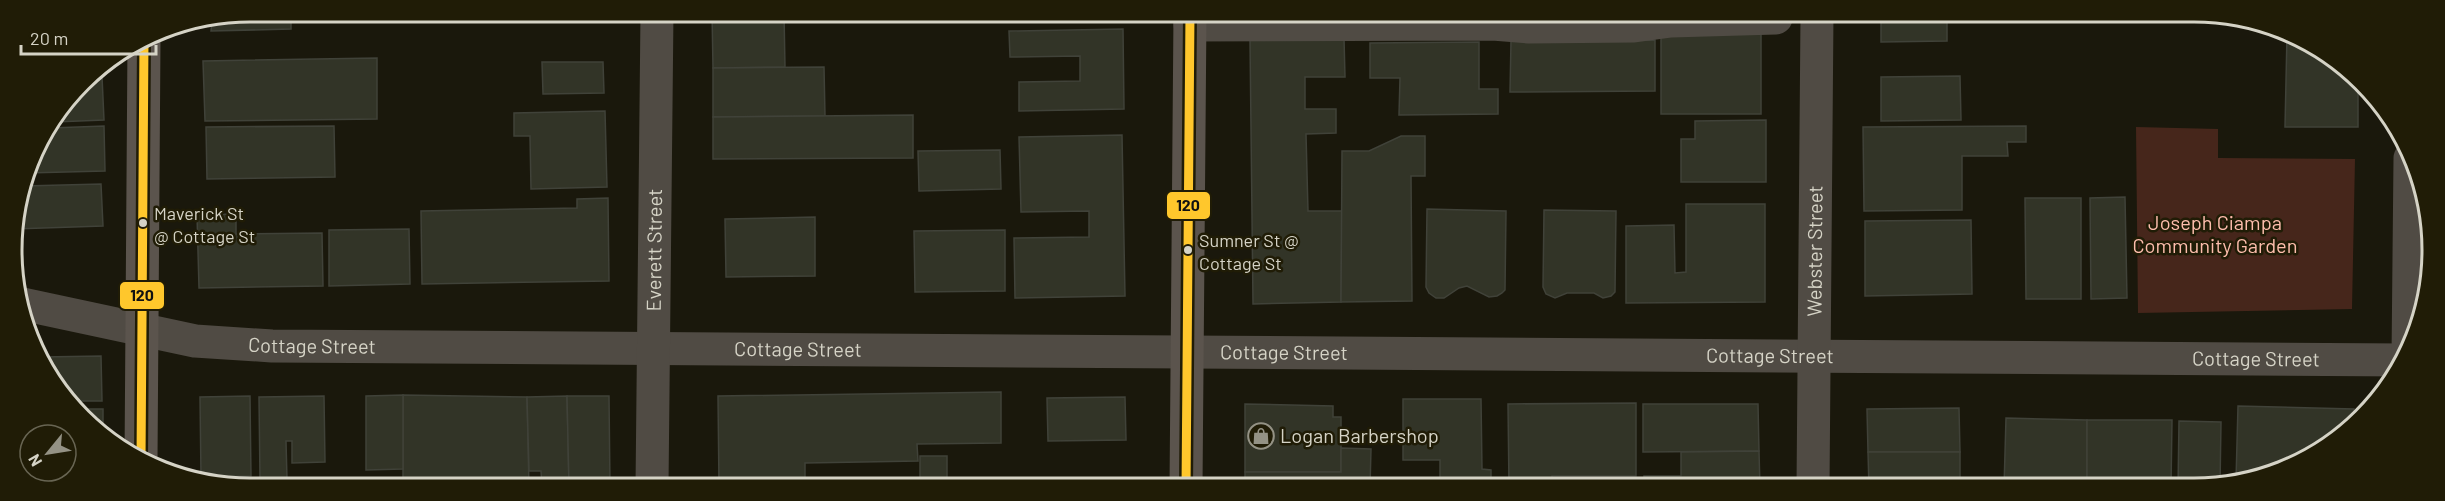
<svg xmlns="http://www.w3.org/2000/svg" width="2445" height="501" font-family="Barlow,sans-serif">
<rect width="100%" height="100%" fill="#1a180c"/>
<!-- green -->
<path fill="#46261b" d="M 2136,127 L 2218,129 L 2218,158 L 2355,159 L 2352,309 L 2138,313 Z"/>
<!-- building -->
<g fill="#323427" stroke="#404239" stroke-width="1.5">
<path d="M 250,12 L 291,12 L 291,29 L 211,31 L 212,20 Z"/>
<path d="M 712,12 L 784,13 L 785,67 L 713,68 Z"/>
<path d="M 1041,13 L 1133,13 L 1133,17 L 1041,18 Z"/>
<path d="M 1881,14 L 1947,14 L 1947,41 L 1881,42 Z"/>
<path d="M 1123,29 L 1124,109 L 1019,111 L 1019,82 L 1080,81 L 1080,56 L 1010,57 L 1009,31 Z"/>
<rect x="1661" y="34" width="100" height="80"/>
<path d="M 2287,35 L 2313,44 L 2358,82 L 2358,127 L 2285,127 Z"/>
<path d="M 1344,38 L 1345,77 L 1305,77 L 1305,109 L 1336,109 L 1336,133 L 1306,134 L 1308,211 L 1342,211 L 1341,302 L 1253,304 L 1250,40 Z"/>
<path d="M 1655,40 L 1655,91 L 1510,92 L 1511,41 Z"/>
<path d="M 1479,42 L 1479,89 L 1498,89 L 1498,114 L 1399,115 L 1400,78 L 1370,78 L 1370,43 Z"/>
<path d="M 377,58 L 377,119 L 205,121 L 203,61 Z"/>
<path d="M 542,62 L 603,62 L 604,93 L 543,94 Z"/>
<path d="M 824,67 L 825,116 L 713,117 L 713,68 Z"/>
<path d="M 91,76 L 102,76 L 104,120 L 55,122 L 82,82 Z"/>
<path d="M 1960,76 L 1961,120 L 1881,121 L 1881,77 Z"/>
<path d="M 605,111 L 607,187 L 531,189 L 530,136 L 514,136 L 514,113 Z"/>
<path d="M 913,115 L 913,158 L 713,159 L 713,117 Z"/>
<path d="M 1766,120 L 1766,182 L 1681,182 L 1681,139 L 1695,139 L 1695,121 Z"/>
<path d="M 104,126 L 105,171 L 27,173 L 30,159 L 51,128 Z"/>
<path d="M 334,126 L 335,177 L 207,179 L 206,127 Z"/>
<path d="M 2026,126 L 2026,142 L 2007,142 L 2008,156 L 1962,156 L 1962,210 L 1864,211 L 1863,127 Z"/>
<path d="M 1122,135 L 1125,296 L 1015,298 L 1014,238 L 1089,237 L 1089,211 L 1021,212 L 1019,137 Z"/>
<path d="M 1401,136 L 1425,136 L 1425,176 L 1411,176 L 1412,301 L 1341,302 L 1342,151 L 1369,151 Z"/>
<path d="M 1000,150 L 1001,189 L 919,191 L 918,151 Z"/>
<path d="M 101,184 L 103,226 L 14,229 L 24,186 Z"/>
<path d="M 2125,197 L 2127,298 L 2091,299 L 2090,198 Z"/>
<path d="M 608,198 L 609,281 L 422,284 L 421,211 L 577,208 L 577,199 Z"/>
<path d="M 2025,198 L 2081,198 L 2081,299 L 2026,299 Z"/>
<path d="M 1686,204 L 1765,204 L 1765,302 L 1626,303 L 1626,226 L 1674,225 L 1675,273 L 1686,272 Z"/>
<path d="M 1427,209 L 1506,211 L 1505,290 L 1502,293 L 1497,296 L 1489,297 L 1467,286 L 1459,288 L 1444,298 L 1436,298 L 1429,293 L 1426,287 Z"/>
<path d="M 1544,210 L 1616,211 L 1615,292 L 1611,296 L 1603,298 L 1594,293 L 1567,293 L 1555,298 L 1546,294 L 1543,287 Z"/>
<path d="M 236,214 L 236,234 L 322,233 L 323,286 L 199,288 L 197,215 Z"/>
<path d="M 815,217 L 815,276 L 726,277 L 725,219 Z"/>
<path d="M 1971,220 L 1972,294 L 1865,296 L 1865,221 Z"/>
<path d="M 409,229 L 410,284 L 329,286 L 329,230 Z"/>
<path d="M 1005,230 L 1005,291 L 915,292 L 914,231 Z"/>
<path d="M 101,356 L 102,401 L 68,401 L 42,357 Z"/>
<path d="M 1001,392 L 1001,443 L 917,444 L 918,461 L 805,463 L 805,487 L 719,487 L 718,396 Z"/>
<path d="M 403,395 L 527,397 L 529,487 L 403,487 Z"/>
<path d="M 403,395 L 403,469 L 366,470 L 366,396 Z"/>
<path d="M 250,396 L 251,476 L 201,477 L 200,397 Z"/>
<path d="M 324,396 L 325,462 L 292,463 L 292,441 L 286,441 L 287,479 L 260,480 L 259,397 Z"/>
<path d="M 567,396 L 569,487 L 542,487 L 541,471 L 529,471 L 527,397 Z"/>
<path d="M 567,396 L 609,396 L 610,487 L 569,487 Z"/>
<path d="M 1125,397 L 1126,440 L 1048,441 L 1047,398 Z"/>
<path d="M 1403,399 L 1481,399 L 1482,469 L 1491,470 L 1491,488 L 1440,488 L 1440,460 L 1403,460 Z"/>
<path d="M 1636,403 L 1636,476 L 1552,476 L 1552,488 L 1509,488 L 1508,404 Z"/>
<path d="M 1245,404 L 1333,406 L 1333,417 L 1341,417 L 1341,472 L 1245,472 Z"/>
<path d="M 1643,404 L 1758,404 L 1759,451 L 1643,452 Z"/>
<path d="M 2238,406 L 2354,409 L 2354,425 L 2286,471 L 2246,480 L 2236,480 Z"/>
<path d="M 1959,408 L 1960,452 L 1868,452 L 1867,409 Z"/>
<path d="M 73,409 L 103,409 L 103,432 Z"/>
<path d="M 2006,418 L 2087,420 L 2087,486 L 2078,486 L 2078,488 L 2004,488 Z"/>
<path d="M 2087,420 L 2172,420 L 2171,488 L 2097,488 L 2097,486 L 2087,486 Z"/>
<path d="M 2179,421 L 2221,422 L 2220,486 L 2178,488 Z"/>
<path d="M 1341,448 L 1371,449 L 1370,488 L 1245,488 L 1245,472 L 1341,472 Z"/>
<path d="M 1759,451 L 1760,488 L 1644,488 L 1644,476 L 1681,476 L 1681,452 Z"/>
<path d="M 1868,452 L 1960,452 L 1960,488 L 1869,488 Z"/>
<rect x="920" y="456" width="27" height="28"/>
</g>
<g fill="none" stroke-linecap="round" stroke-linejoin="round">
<!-- minor -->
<g stroke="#504b44" stroke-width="33">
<path d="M 1190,25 L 1493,24 L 1529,27 L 1634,26 L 1671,21 L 1776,18"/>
<path id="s1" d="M 22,304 L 195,341 L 272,346 L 2406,360"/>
<path d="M 2408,357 L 2410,158"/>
<path id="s2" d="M 652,487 L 657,12"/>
<path id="s3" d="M 1813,488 L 1817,14"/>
</g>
<!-- major -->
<g stroke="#5b544d" stroke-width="33">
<path d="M 141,461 L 144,40"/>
<path d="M 1186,488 L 1190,13"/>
</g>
<!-- bus-1 casing -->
<g stroke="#201c06" stroke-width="14">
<g id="bus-1">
<path d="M 141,461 L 144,40"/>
<path d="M 1186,488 L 1190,13"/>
</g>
</g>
<!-- bus-1 -->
<use href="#bus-1" stroke="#ffc72c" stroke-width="9"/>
</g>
<!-- icons -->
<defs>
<g id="shop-ring" transform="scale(1.35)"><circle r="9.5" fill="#201c06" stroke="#949285" stroke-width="1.5"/><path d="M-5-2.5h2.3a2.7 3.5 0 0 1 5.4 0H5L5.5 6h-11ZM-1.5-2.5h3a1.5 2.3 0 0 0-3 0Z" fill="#949285"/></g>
</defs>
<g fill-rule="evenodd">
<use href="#shop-ring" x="1261" y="436"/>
</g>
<!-- markers -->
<g fill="#d5d3c6" stroke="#201c06" stroke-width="2">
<circle cx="143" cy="223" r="5"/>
<circle cx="1188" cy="250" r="5"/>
</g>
<g text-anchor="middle" stroke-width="5" stroke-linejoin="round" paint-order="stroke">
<!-- bus labels -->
<g font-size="18" fill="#d5d3c6" stroke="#201c06" text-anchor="start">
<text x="154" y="220">Maverick St<tspan x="154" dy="23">@ Cottage St</tspan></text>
<text x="1199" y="247">Sumner St @<tspan x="1199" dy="23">Cottage St</tspan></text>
</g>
<!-- park labels -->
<g font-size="20" fill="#febead" stroke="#201c06">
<text x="2215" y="230">Joseph Ciampa<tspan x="2215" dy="23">Community Garden</tspan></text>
</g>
<!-- street labels -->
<g font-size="20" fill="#d5d3c6" stroke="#201c06">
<text dy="7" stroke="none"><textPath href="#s2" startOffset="237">Everett Street</textPath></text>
<text dy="7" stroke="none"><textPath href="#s3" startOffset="237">Webster Street</textPath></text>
<text dy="7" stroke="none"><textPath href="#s1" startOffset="294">Cottage Street</textPath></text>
<text dy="7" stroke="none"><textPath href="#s1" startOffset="780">Cottage Street</textPath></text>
<text dy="7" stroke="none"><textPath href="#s1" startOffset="1266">Cottage Street</textPath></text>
<text dy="7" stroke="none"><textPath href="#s1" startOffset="1752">Cottage Street</textPath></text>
<text dy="7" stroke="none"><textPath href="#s1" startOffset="2238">Cottage Street</textPath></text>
</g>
<!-- poi labels -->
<g font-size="20" fill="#d5d3c6" stroke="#201c06" text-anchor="start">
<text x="1280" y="443">Logan Barbershop</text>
</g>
</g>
<!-- crop -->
<path d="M0 0H2445V501H0ZM250 22H2194A228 228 0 0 1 2422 250V250A228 228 0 0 1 2194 478H250A228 228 0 0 1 22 250V250A228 228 0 0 1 250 22Z" fill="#201c06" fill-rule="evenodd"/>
<path fill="none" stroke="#d5d3c6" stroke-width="3" d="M250 22H2194A228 228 0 0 1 2422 250V250A228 228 0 0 1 2194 478H250A228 228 0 0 1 22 250V250A228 228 0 0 1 250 22Z"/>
<g stroke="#201c06" stroke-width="2">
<rect x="1166" y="191" width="45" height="29" rx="6" fill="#ffc72c"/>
<rect x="119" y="281" width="46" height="29" rx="6" fill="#ffc72c"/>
</g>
<g font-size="16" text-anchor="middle" font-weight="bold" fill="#111">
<text x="1188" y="211">120</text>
<text x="142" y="301">120</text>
</g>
<!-- north arrow -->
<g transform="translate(48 453) rotate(240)"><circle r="28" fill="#201c06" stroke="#686553" stroke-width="1.5"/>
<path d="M0-4.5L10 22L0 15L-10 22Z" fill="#949285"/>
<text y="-9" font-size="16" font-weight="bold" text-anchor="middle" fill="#d5d3c6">N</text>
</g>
<!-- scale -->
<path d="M21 45v9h135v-9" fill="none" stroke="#d5d3c6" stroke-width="3"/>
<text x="30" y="45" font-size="18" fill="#d5d3c6" stroke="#201c06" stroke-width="4.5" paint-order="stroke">20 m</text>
</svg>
